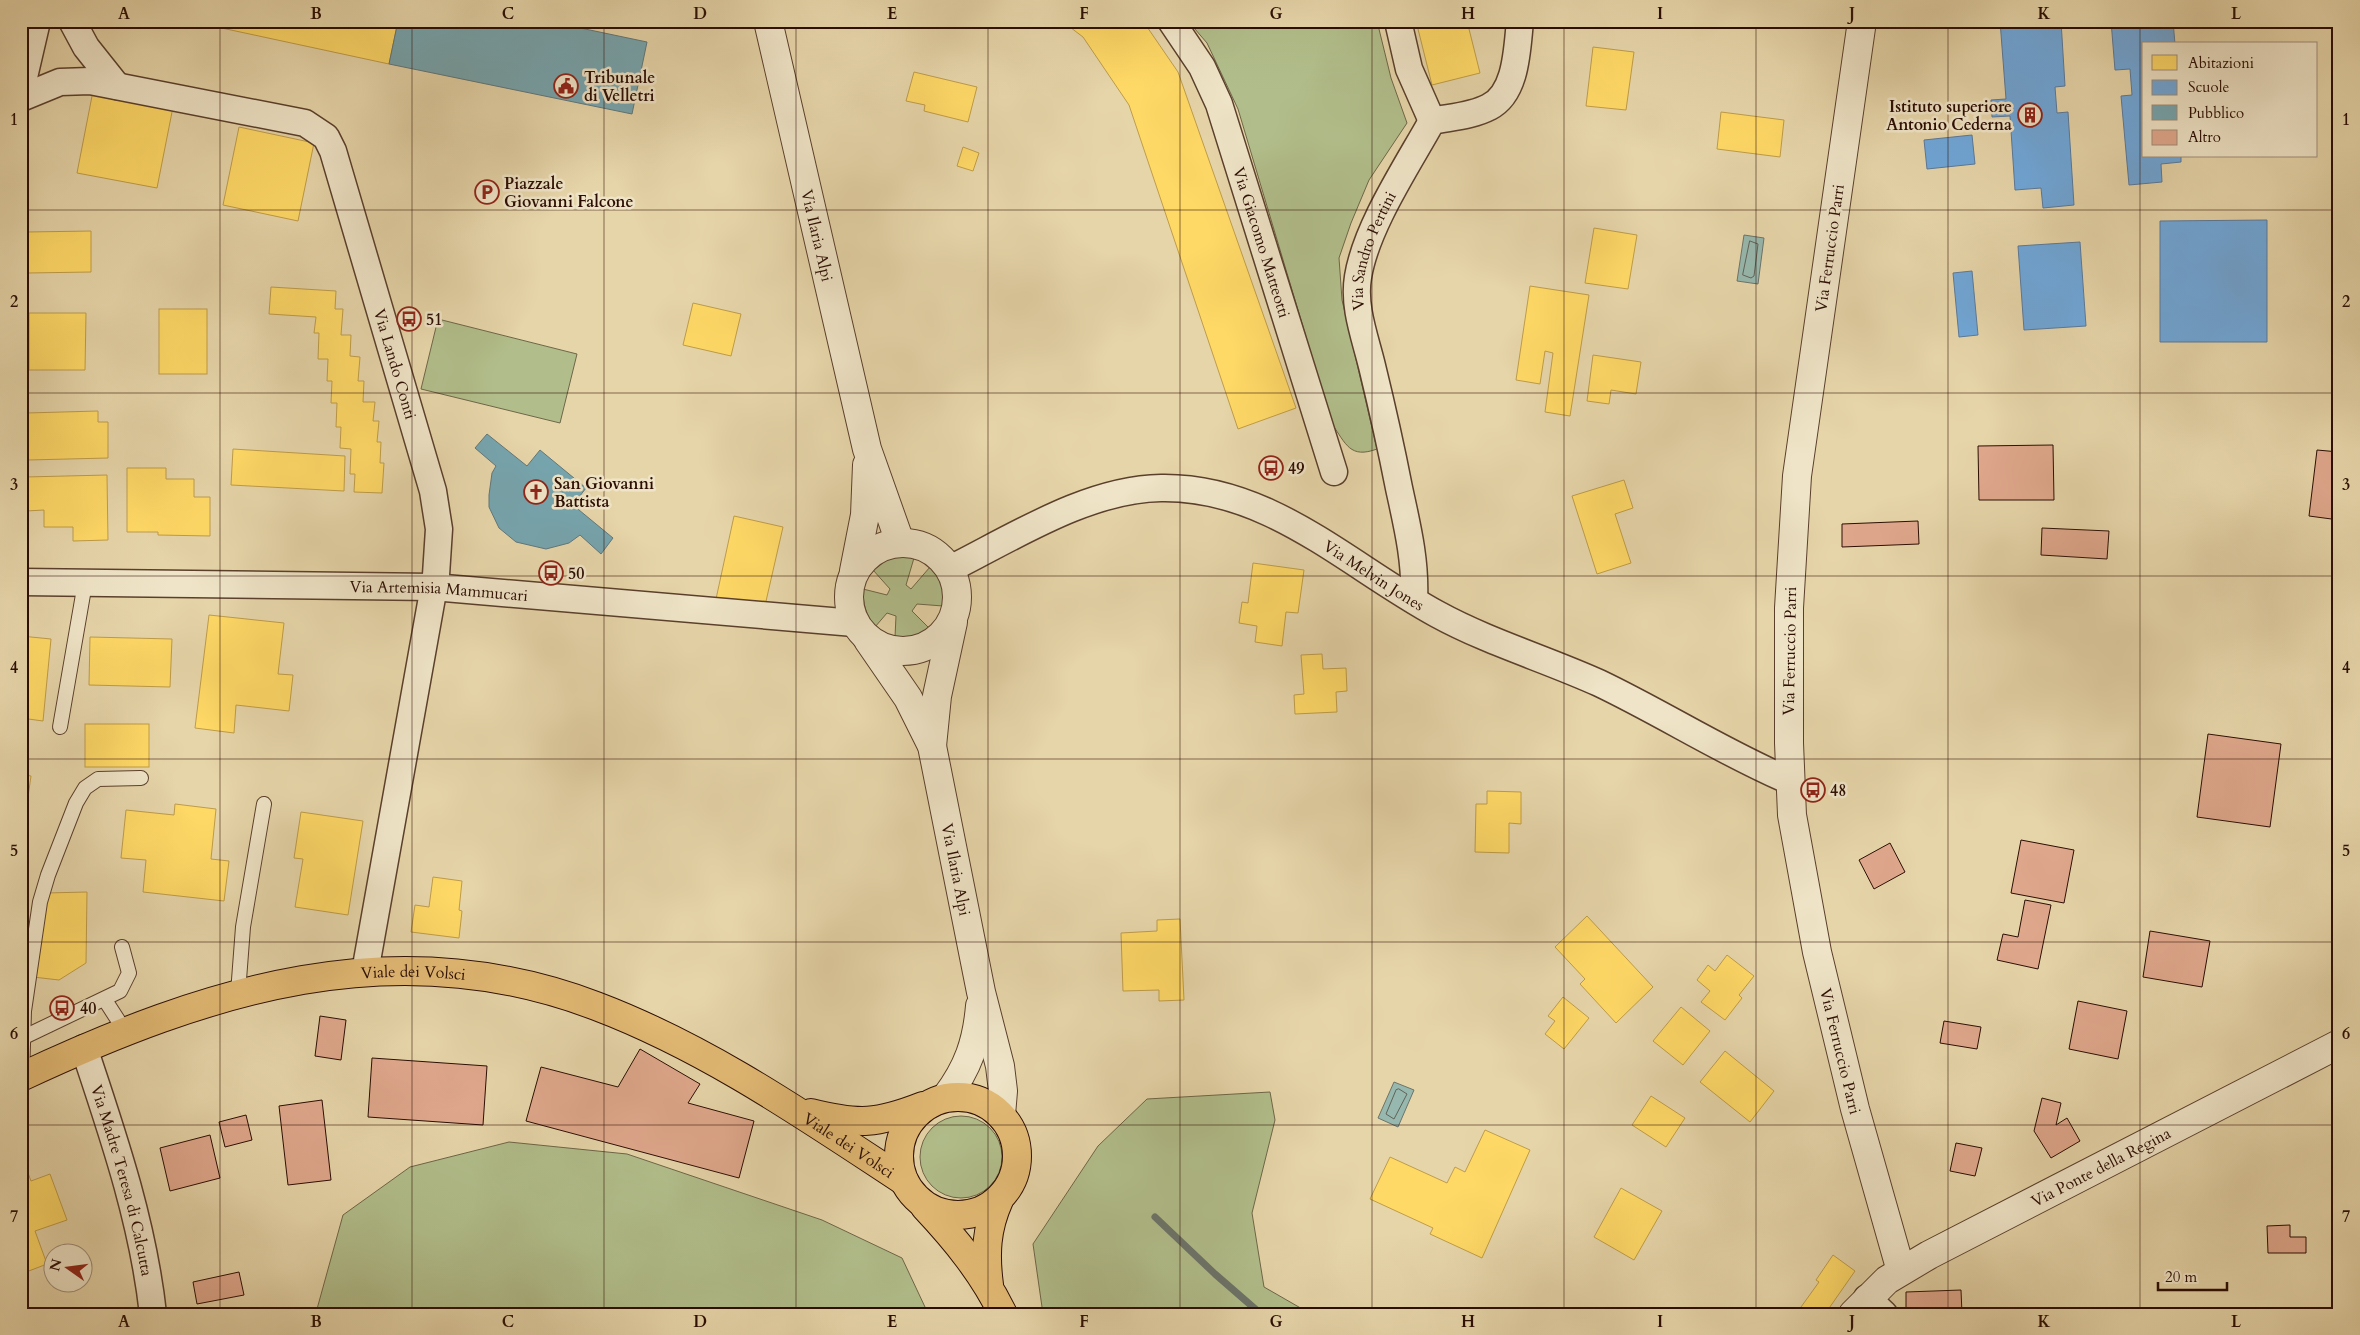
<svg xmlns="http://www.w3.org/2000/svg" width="2360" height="1335" font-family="Cardo,serif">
<rect width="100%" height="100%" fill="#e6d5a9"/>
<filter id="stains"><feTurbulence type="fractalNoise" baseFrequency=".004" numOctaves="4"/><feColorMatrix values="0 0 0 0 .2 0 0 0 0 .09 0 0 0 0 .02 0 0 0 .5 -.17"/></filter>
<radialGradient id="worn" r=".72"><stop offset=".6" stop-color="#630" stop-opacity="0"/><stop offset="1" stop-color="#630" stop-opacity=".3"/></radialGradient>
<!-- green -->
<g fill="#b1be8b" stroke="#6e6647">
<path d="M 1188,21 L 1377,21 L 1391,78 L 1407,123 L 1369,180 L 1351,223 L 1339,258 L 1342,300 L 1377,449 C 1350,459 1346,444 1332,424 L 1238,109 L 1207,43 Z"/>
<path d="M 2335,146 L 2339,146 L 2339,223 L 2334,223 Z"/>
<path d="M 438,319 L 577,354 L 560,423 L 421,389 Z"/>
<path d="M 901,556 L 914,558 L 906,585 L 911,589 L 930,567 C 941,578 945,591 943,606 L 917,604 L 912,611 L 929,628 C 920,636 907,640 895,637 L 896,616 L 887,613 L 875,627 C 866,614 863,605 863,589 L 887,595 L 890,589 L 873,570 L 888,559 Z"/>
<path d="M 1270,1092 L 1275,1120 L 1252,1213 L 1264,1287 L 1311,1314 L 1043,1314 L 1033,1244 L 1098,1146 L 1147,1099 Z"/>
<circle cx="961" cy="1157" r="41"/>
<path d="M 509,1142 L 627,1154 L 822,1220 L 902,1258 L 925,1307 L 925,1314 L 319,1314 L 317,1309 L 343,1215 L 410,1167 Z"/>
</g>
<!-- water -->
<g fill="#97b8ae" stroke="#6c746a">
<path d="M 1744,235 L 1764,238 L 1758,284 L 1737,281 Z"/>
<path d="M 1394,1082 L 1414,1090 L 1398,1127 L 1378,1118 Z"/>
</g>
<!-- homes -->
<g fill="#ffd966" stroke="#bf9c48">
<path d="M 189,21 L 398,21 L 389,64 Z"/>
<path d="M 1062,21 L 1143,21 L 1178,72 L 1296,408 L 1238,429 L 1129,105 L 1083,37 Z"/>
<path d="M 1416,21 L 1467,21 L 1480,73 L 1432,85 Z"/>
<path d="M 1593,47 L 1634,52 L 1626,110 L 1586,106 Z"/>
<path d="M 914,72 L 977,87 L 968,122 L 924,111 L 925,105 L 906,101 Z"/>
<path d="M 93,91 L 173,107 L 157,188 L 77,173 Z"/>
<path d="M 1721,112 L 1784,120 L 1780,157 L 1717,149 Z"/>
<path d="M 239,127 L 314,143 L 298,221 L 223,205 Z"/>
<path d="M 963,147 L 979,153 L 973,171 L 957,166 Z"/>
<path d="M 1594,228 L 1637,235 L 1628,289 L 1585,283 Z"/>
<path d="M 91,231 L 91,272 L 28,273 L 27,232 Z"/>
<path d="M 1530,286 L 1589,295 L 1570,416 L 1545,412 L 1553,353 L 1545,351 L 1540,384 L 1516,380 Z"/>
<path d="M 271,287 L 336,291 L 335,309 L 343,309 L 341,335 L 351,335 L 350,356 L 360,357 L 358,381 L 364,381 L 363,402 L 375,402 L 373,421 L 379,421 L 377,442 L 381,442 L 380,463 L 384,463 L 382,493 L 354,492 L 355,474 L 350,474 L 351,449 L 340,448 L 341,427 L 336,427 L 337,403 L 331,403 L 332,381 L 327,381 L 328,359 L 318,359 L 319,333 L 314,333 L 316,317 L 269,314 Z"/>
<path d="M 693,303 L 741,314 L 731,356 L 683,345 Z"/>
<rect x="159" y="309" width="48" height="65"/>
<path d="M 29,313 L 86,313 L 85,370 L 29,370 Z"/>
<path d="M 1593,355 L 1641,362 L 1636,394 L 1611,390 L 1609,404 L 1587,401 Z"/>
<path d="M 98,411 L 98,422 L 108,422 L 108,458 L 28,460 L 27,413 Z"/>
<path d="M 233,449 L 345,456 L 344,491 L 231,485 Z"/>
<path d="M 127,468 L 166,468 L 166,479 L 194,479 L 194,497 L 210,497 L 210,536 L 158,535 L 158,532 L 127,532 Z"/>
<path d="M 107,475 L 108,540 L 73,541 L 73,527 L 44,527 L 44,510 L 26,511 L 25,477 Z"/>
<path d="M 1624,480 L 1633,508 L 1615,514 L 1631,563 L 1597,574 L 1572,496 Z"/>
<path d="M 734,516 L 783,527 L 764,610 L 716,599 Z"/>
<path d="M 1253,563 L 1304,570 L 1298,613 L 1286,612 L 1282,646 L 1255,642 L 1257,626 L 1239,623 L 1242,602 L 1248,603 Z"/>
<path d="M 209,615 L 284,623 L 278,674 L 293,675 L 289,711 L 236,705 L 234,733 L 195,728 Z"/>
<path d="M 21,636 L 51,639 L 43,721 L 21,718 Z"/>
<path d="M 90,637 L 172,639 L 170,687 L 89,685 Z"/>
<path d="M 1322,654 L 1323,669 L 1346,668 L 1347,691 L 1336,692 L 1337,712 L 1295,714 L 1294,695 L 1304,694 L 1301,655 Z"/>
<rect x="85" y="724" width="64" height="43"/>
<path d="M 21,774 L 31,776 L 24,825 L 21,825 Z"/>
<path d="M 1487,791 L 1521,792 L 1521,824 L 1509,823 L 1509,853 L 1475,852 L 1476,804 L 1487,804 Z"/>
<path d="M 175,804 L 216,809 L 211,859 L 229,861 L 224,901 L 143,892 L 146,860 L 121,858 L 126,810 L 174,815 Z"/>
<path d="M 301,812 L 363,821 L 348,915 L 295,907 L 303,859 L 294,858 Z"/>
<path d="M 433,877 L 462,881 L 459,910 L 462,911 L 459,938 L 411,932 L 415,905 L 429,907 Z"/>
<path d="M 87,892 L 86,963 L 59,980 L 33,977 L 46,893 Z"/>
<path d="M 1587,916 L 1653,987 L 1616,1023 L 1580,984 L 1585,979 L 1555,947 Z"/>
<path d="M 1180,919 L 1184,1000 L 1159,1001 L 1159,990 L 1123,991 L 1121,933 L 1157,931 L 1157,920 Z"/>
<path d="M 1727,955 L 1754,976 L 1739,995 L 1742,998 L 1725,1020 L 1701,1002 L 1710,991 L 1697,980 L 1708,965 L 1715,971 Z"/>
<path d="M 1563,997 L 1589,1018 L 1564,1049 L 1545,1034 L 1555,1021 L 1548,1016 Z"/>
<path d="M 1681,1007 L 1710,1031 L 1683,1065 L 1653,1041 Z"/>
<path d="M 1725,1051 L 1774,1091 L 1750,1122 L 1700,1082 Z"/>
<path d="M 1651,1096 L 1685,1118 L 1666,1147 L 1632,1125 Z"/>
<path d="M 1485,1130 L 1530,1150 L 1482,1258 L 1430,1234 L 1433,1228 L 1370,1199 L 1390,1157 L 1447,1183 L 1455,1167 L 1465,1172 Z"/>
<path d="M 21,1154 L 31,1181 L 50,1174 L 67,1220 L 35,1231 L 47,1264 L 21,1274 Z"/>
<path d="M 1621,1188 L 1662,1211 L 1634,1260 L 1594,1237 Z"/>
<path d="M 1833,1255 L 1855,1271 L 1825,1314 L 1811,1314 L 1801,1307 L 1819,1282 L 1816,1280 Z"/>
</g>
<!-- schools -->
<g fill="#6fa8dc" stroke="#5b7a9b">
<path d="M 2000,21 L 2061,21 L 2065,86 L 2055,87 L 2057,113 L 2068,112 L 2074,205 L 2043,208 L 2041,188 L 2015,190 L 2010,116 L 1992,117 L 1991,100 L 2006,99 Z"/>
<path d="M 2111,21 L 2173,21 L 2175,44 L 2144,44 L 2144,156 L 2181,156 L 2181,162 L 2161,164 L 2162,182 L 2129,185 L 2121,96 L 2132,95 L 2130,69 L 2115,70 Z"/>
<path d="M 1972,135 L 1975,164 L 1927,169 L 1924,140 Z"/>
<path d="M 2267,220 L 2267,342 L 2160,342 L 2160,221 Z"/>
<path d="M 2080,242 L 2086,326 L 2024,330 L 2018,246 Z"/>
<path d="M 1972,271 L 1978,335 L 1959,337 L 1953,273 Z"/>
</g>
<!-- public -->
<g fill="#76a5af" stroke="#60777b">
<path d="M 398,21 L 547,21 L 647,42 L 632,114 L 389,64 Z"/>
<path d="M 487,434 L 527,466 L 540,450 L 586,488 L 573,505 L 613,538 L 601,554 L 580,535 L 569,543 L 546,549 L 516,542 L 499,528 L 489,507 L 489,495 L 492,473 L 496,466 L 475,448 Z"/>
</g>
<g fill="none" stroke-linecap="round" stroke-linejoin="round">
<!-- shore -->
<g stroke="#616258" stroke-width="1">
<path d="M 1750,241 L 1758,244 L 1754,276 L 1751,278 L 1743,275 Z"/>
<path d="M 1399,1089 L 1407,1094 L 1394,1119 L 1386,1114 L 1396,1090 Z"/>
</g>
<!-- stream -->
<path stroke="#6c746a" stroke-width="7" d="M 1155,1217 L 1215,1274 L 1261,1314"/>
</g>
<!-- building -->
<g fill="#e0a88d" stroke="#2b0d03">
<path d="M 2053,445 L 2054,500 L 1979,500 L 1978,446 Z"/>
<path d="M 2317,450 L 2339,452 L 2339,520 L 2309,516 Z"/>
<path d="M 1918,521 L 1919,544 L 1842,547 L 1842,524 Z"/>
<path d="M 2042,528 L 2109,531 L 2107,559 L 2041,555 Z"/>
<path d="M 2208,734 L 2281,744 L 2270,827 L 2197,817 Z"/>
<path d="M 2021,840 L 2074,850 L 2064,903 L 2011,893 Z"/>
<path d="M 1890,843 L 1905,872 L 1874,889 L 1859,860 Z"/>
<path d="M 2025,900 L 2051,905 L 2038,969 L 1997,960 L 2003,934 L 2018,937 Z"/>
<path d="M 2150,931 L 2210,941 L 2202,987 L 2143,977 Z"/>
<path d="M 2078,1001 L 2127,1011 L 2118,1059 L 2069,1049 Z"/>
<path d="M 320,1016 L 346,1020 L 341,1060 L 315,1056 Z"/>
<path d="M 1944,1021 L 1981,1027 L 1977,1049 L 1940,1043 Z"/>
<path d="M 640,1049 L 700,1084 L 688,1103 L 754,1121 L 739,1178 L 526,1121 L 541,1067 L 618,1087 Z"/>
<path d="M 372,1058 L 487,1066 L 483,1125 L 368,1117 Z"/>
<path d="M 2042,1098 L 2061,1103 L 2056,1125 L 2067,1118 L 2080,1141 L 2051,1158 L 2034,1131 Z"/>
<path d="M 322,1100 L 331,1180 L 288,1185 L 279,1106 Z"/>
<path d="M 246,1115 L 252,1140 L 225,1147 L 219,1122 Z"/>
<path d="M 210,1135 L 220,1178 L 170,1191 L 160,1148 Z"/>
<path d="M 1956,1143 L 1982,1148 L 1975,1176 L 1950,1171 Z"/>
<path d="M 2290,1225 L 2290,1237 L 2306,1237 L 2306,1253 L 2268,1253 L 2267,1226 Z"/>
<path d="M 239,1272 L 244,1295 L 197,1304 L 193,1282 Z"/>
<path d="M 1961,1290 L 1962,1314 L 1906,1314 L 1906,1292 Z"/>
</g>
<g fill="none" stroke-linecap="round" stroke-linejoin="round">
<!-- service casing -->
<g stroke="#5a3f2c" stroke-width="16">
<g id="service">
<path d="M 60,727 L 85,583"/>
<path d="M 238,993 L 243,927 L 264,804"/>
<path d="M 105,1000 L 125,1031"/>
<path d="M 22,1038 L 120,991 L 129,973 L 122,947"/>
<path d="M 22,1077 L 24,1011 L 40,902 L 48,875 L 76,803 L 85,788 L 98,779 L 141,778"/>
</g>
</g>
<!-- minor casing -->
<g stroke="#5a3f2c" stroke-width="29">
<g id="minor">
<path d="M 72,21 L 86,47 L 117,86"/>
<path id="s1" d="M 1171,21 L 1202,67 L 1219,104 L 1334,472"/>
<path d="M 1398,21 L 1409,69 L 1432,121"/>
<path d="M 21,90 L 37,21"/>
<path id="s2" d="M 21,98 L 60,82 L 90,81 L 305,123 L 326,137 L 333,151 L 433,491 L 439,529 L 436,575 L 365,972"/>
<path id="s3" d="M 950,569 C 1014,537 1088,489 1161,488 C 1269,486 1347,565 1437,614 C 1488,642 1546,659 1599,683 C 1664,714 1724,753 1790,781"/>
<path id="s4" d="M 21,582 L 433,587 L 854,623"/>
<path id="s5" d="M 1414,600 C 1416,561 1407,525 1399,488 C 1391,447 1382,407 1372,366 C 1365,337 1353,307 1358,277 C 1366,227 1407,166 1432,121 C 1451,117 1472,116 1489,107 C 1517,93 1517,48 1520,21"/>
<path id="s6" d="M 84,1048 C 113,1135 143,1222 153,1314"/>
<path d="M 1867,1298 L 1884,1314"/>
</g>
</g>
<!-- tertiary casing -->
<g stroke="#5a3f2c" stroke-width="30">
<g id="tertiary">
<path id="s7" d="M 768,21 L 867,449 L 900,542"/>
<path id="s8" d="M 1862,21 L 1797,476 L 1789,608 L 1789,743 L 1792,815 L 1817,952 L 1855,1109 L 1901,1271"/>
<circle cx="903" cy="597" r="54"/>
<path d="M 854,571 L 865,515 L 867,465"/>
<path id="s9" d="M 868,640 L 908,698 L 932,746 L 981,992 L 1000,1066 L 1003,1091 L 1001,1115"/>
<path d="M 932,746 L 937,696 L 953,622"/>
<path d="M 946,1097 C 968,1068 977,1042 980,1006"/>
<path id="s10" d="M 1853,1314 L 1887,1280 L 1929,1255 L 2339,1044"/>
</g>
</g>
<!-- primary casing -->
<g stroke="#2b0d03" stroke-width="30">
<g id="primary">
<path id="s11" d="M 21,1077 C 207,990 394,929 596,1006 C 707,1048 805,1116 904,1181"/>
<circle cx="958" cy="1156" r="59"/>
<path d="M 811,1113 C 859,1125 877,1124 923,1106"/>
<path d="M 925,1207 C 956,1240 983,1273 1003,1314"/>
<path d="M 989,1285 C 985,1254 986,1229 999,1200"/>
</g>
</g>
<!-- service -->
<use href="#service" stroke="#efe4c7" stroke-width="14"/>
<!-- minor -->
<use href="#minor" stroke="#efe4c7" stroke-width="26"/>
<!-- tertiary -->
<use href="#tertiary" stroke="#efe4c7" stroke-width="28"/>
<!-- primary -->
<use href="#primary" stroke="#e3ba74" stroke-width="28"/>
</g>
<!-- grid -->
<path fill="none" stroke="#2b0d03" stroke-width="1" stroke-opacity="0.55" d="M 220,21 L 220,1314M 412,21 L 412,1314M 604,21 L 604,1314M 796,21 L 796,1314M 988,21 L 988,1314M 1180,21 L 1180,1314M 1372,21 L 1372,1314M 1564,21 L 1564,1314M 1756,21 L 1756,1314M 1948,21 L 1948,1314M 2140,21 L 2140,1314M 21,210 L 2339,210M 21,393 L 2339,393M 21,576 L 2339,576M 21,759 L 2339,759M 21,942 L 2339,942M 21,1125 L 2339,1125"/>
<!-- icons -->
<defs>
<g id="civic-ring" transform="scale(1.25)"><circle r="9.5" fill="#efe4c7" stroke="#8f2418" stroke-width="1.5"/><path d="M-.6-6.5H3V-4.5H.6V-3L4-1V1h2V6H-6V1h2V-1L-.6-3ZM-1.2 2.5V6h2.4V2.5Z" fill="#8f2418"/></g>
<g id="building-ring" transform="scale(1.25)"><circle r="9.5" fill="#efe4c7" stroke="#8f2418" stroke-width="1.5"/><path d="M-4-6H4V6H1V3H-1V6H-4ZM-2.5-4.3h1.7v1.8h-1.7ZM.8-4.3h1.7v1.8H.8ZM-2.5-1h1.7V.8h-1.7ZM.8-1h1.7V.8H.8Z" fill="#8f2418"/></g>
<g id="parking-ring" transform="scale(1.25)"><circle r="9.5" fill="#efe4c7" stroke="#8f2418" stroke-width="1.5"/><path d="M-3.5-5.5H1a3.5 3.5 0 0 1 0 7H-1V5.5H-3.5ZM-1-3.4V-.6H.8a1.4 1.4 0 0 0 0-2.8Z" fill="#8f2418"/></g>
<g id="bus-ring" transform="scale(1.25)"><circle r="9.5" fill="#efe4c7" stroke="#8f2418" stroke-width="1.5"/><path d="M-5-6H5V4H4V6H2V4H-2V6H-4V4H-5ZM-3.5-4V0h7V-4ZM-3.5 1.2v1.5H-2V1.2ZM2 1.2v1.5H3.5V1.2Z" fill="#8f2418"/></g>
<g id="church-ring" transform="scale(1.25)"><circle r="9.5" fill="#efe4c7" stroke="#8f2418" stroke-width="1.5"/><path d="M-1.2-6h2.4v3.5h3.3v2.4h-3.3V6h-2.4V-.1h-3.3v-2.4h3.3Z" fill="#8f2418"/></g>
</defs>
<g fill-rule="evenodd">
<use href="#civic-ring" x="566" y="86"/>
<use href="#building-ring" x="2030" y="115"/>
<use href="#parking-ring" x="487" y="192"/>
<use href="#bus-ring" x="409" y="319"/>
<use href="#bus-ring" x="1271" y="468"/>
<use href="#church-ring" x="536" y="492"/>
<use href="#bus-ring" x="551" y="573"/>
<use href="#bus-ring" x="1813" y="790"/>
<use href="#bus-ring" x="62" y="1008"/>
</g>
<g text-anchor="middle" stroke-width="5" stroke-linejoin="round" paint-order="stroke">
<!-- poi labels -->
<g font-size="16" font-weight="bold" fill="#2b0d03" stroke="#efe4c7" text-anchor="start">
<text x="584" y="83">Tribunale<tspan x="584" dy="18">di Velletri</tspan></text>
<text x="2012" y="112" text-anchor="end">Istituto superiore<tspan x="2012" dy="18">Antonio Cederna</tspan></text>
<text x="504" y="189">Piazzale<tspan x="504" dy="18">Giovanni Falcone</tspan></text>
<text x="426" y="325">51</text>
<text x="1288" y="474">49</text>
<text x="554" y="489">San Giovanni<tspan x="554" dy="18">Battista</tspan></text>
<text x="568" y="579">50</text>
<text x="1830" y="796">48</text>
<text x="80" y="1014">40</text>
</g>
<!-- street labels -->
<g font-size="16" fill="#2b0d03" stroke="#efe4c7">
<text dy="6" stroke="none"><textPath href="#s7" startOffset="220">Via Ilaria Alpi</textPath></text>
<text dy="6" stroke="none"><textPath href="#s1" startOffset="241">Via Giacomo Matteotti</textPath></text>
<text transform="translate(1829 248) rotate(-82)" y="6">Via Ferruccio Parri</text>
<text dy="6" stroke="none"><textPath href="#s5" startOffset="358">Via Sandro Pertini</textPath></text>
<text dy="6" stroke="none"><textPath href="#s2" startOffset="554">Via Lando Conti</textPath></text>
<text dy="6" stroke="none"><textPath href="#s3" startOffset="462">Via Melvin Jones</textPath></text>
<text dy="6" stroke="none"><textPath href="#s4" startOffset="418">Via Artemisia Mammucari</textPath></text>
<text transform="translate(1789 651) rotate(-89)" y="6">Via Ferruccio Parri</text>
<text dy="6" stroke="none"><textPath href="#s9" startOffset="250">Via Ilaria Alpi</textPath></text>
<text dy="6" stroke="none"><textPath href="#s11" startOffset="410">Viale dei Volsci</textPath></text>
<text dy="6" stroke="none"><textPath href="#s8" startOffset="1040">Via Ferruccio Parri</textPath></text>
<text dy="6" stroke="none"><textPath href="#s11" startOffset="886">Viale dei Volsci</textPath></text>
<text dy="6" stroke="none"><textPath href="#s10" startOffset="290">Via Ponte della Regina</textPath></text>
<text dy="6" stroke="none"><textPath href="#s6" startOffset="138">Via Madre Teresa di Calcutta</textPath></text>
</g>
</g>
<!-- margin -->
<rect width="2360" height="1335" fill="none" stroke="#e6d5a9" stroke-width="55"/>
<!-- legend -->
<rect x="2142" y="42" width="175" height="115" fill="#efe4c7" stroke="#a18e79"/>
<rect x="2152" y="55" width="25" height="15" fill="#ffd966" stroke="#a18e79"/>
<text x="2188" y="68" font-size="15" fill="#2b0d03">Abitazioni</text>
<rect x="2152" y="80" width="25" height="15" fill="#6fa8dc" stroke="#a18e79"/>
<text x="2188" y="92" font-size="15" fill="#2b0d03">Scuole</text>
<rect x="2152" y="105" width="25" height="15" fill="#76a5af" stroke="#a18e79"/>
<text x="2188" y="118" font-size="15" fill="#2b0d03">Pubblico</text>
<rect x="2152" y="130" width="25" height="15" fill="#e0a88d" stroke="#a18e79"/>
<text x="2188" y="142" font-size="15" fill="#2b0d03">Altro</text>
<!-- north arrow -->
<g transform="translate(68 1268) rotate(284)"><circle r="24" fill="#efe4c7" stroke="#a18e79"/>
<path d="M0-4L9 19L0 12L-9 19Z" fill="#8f2418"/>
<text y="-8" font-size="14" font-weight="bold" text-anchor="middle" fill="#2b0d03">N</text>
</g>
<!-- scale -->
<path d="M2158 1282v8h69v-8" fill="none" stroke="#2b0d03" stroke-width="2.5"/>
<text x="2165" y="1282" font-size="15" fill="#2b0d03" stroke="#efe4c7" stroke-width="4" paint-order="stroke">20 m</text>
<rect x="28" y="28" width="2304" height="1280" fill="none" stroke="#2b0d03" stroke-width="2"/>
<g font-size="16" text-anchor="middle" font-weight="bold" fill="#2b0d03">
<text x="124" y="19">A</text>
<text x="316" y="19">B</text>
<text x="508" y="19">C</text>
<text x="700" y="19">D</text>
<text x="892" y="19">E</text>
<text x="1084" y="19">F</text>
<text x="1276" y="19">G</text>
<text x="1468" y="19">H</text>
<text x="1660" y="19">I</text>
<text x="1852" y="19">J</text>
<text x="2044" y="19">K</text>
<text x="2236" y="19">L</text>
<text x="14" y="125">1</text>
<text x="2346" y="125">1</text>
<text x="14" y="307">2</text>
<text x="2346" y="307">2</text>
<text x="14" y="490">3</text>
<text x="2346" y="490">3</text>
<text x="14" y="673">4</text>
<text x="2346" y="673">4</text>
<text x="14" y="856">5</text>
<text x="2346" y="856">5</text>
<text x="14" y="1039">6</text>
<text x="2346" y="1039">6</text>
<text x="14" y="1222">7</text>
<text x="2346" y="1222">7</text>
<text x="124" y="1327">A</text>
<text x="316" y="1327">B</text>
<text x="508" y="1327">C</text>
<text x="700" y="1327">D</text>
<text x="892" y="1327">E</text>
<text x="1084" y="1327">F</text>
<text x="1276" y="1327">G</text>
<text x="1468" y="1327">H</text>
<text x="1660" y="1327">I</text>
<text x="1852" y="1327">J</text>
<text x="2044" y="1327">K</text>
<text x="2236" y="1327">L</text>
</g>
<rect width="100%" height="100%" filter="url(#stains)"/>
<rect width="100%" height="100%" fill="url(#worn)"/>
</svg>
